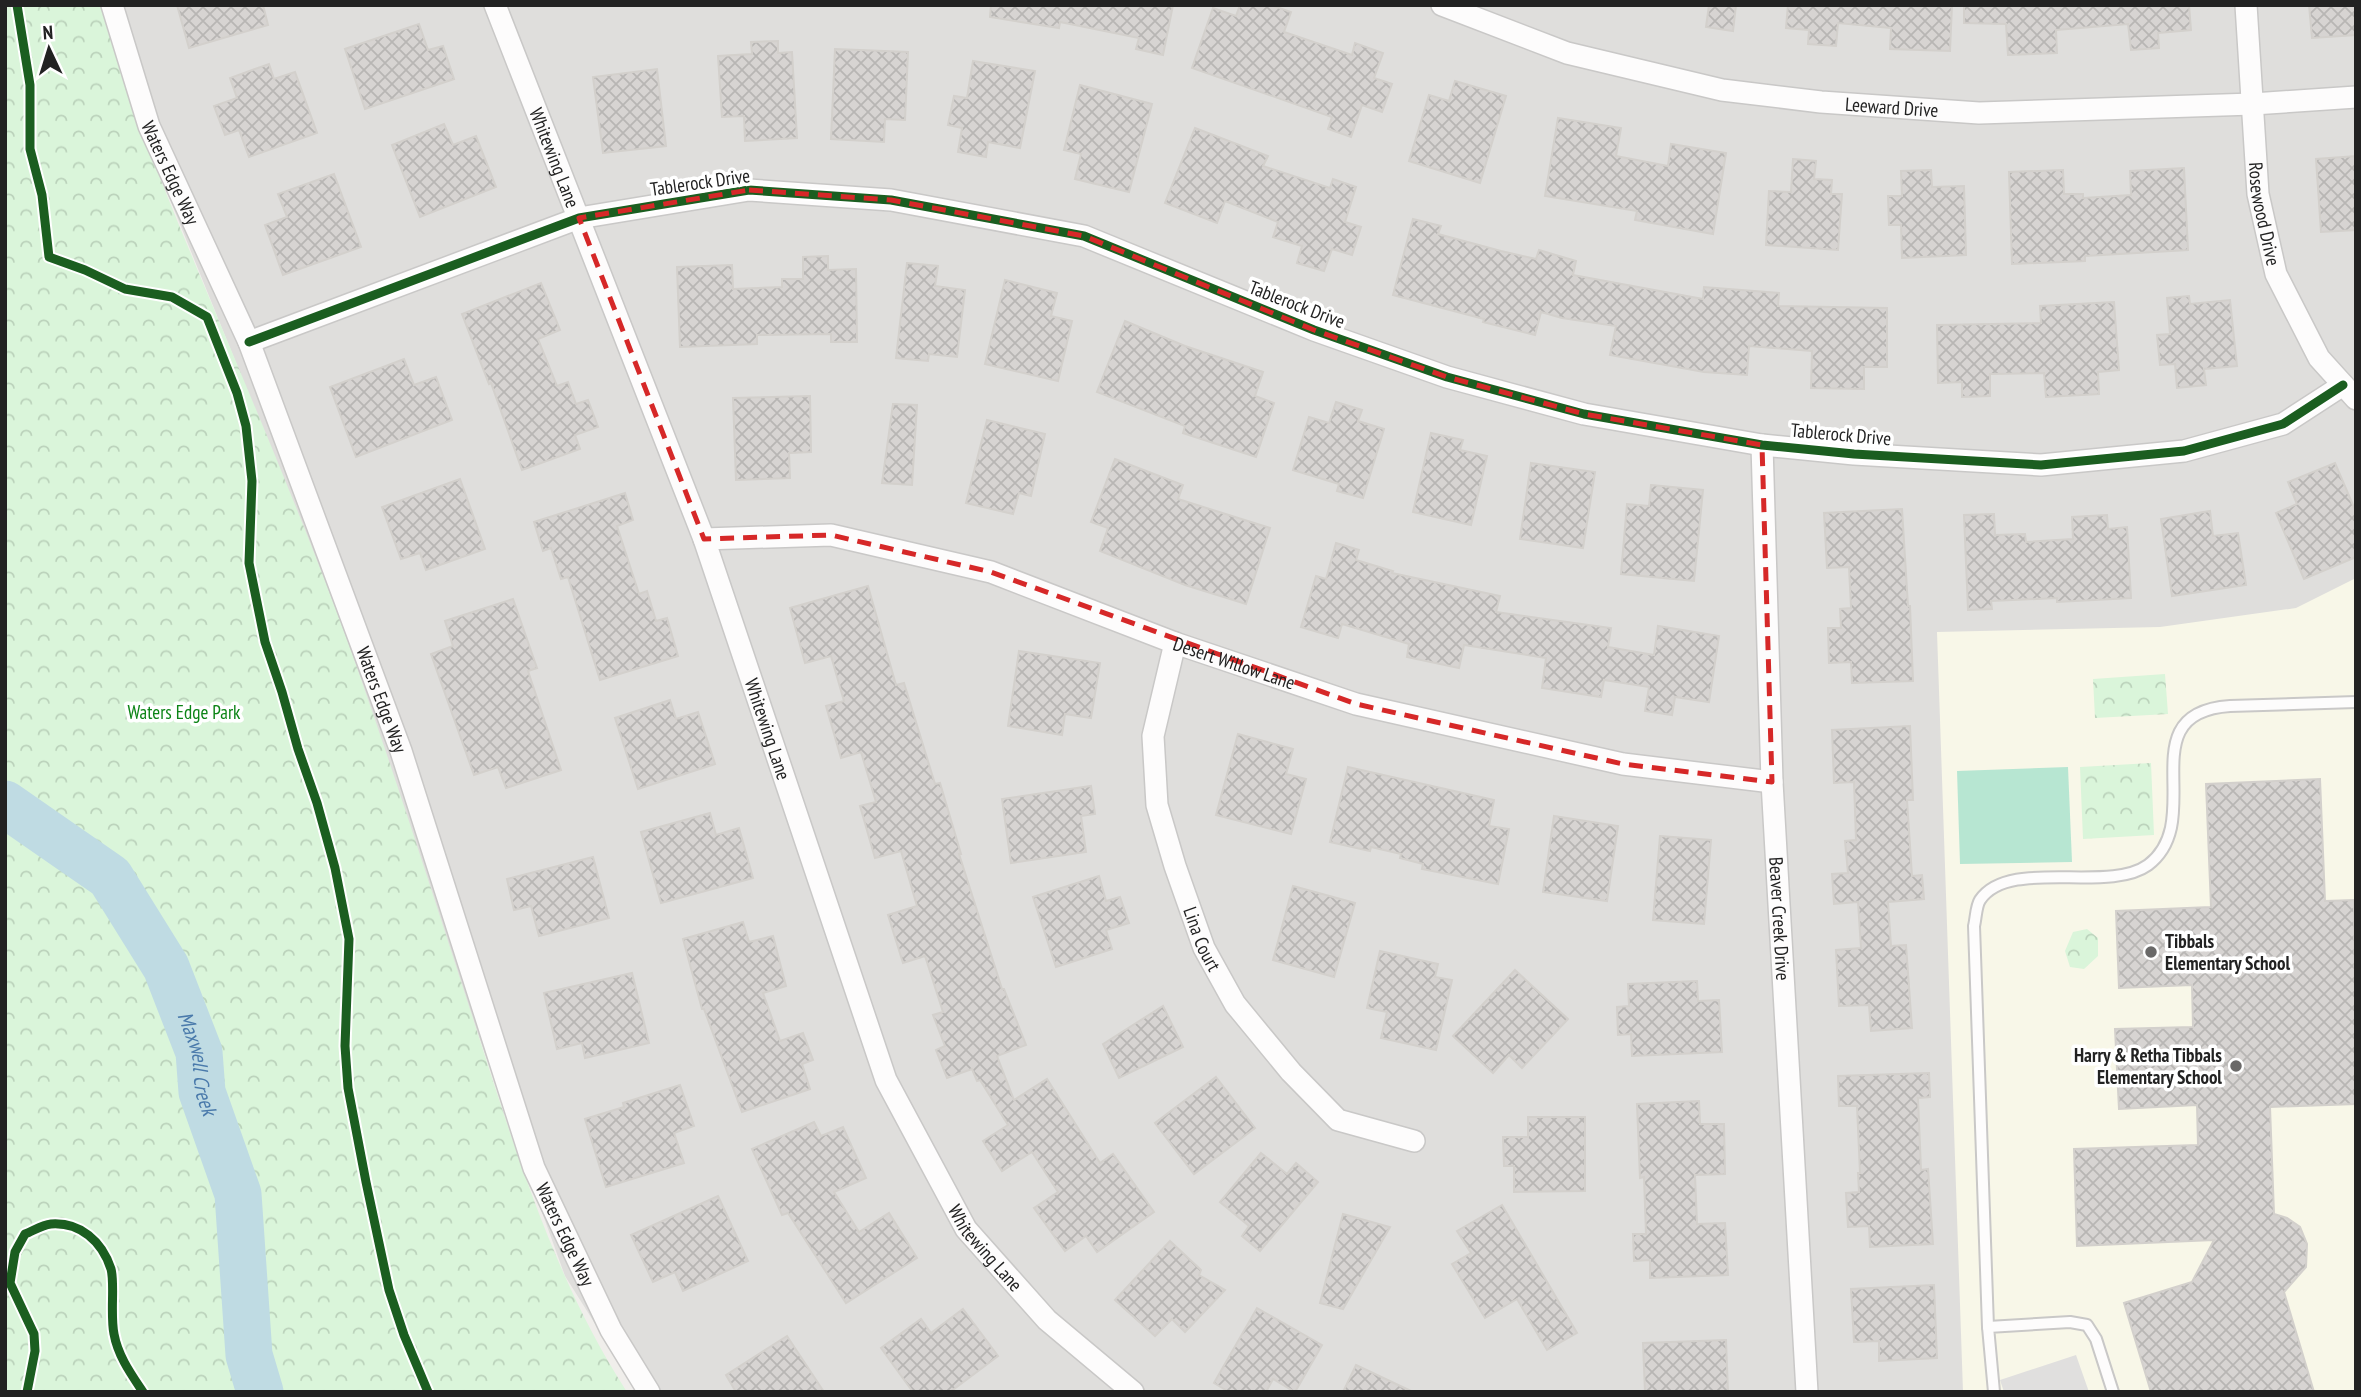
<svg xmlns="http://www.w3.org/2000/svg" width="2361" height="1397" font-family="'PT Sans Narrow',sans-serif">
<defs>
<pattern id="park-crowns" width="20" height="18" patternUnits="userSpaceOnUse" patternTransform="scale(1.75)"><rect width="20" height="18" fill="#daf5da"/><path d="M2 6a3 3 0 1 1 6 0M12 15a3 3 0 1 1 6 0" fill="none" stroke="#bbd2bb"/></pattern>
<pattern id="building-cross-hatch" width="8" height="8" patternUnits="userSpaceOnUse" patternTransform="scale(1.75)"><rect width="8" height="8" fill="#d7d4d2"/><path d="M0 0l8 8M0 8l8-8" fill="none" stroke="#b8b6b4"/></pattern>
</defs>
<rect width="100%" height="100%" fill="#f0eeeb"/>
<!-- residential -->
<path fill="#dfdedc" d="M 100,5 L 2356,5 L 2356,1392 L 638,1392 L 565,1276 L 480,1040 L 323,578 L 131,103 Z"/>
<!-- education -->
<path fill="#f8f7e8" d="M 2356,578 L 2356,1392 L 1963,1392 L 1937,632 L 2160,627 L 2296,608 Z"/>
<!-- park -->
<g fill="url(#park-crowns)">
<path d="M 5,5 L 100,5 C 126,96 162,184 198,271 C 252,400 307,528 354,659 C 397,781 436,904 476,1028 C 516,1152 555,1281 627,1392 L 6,1392 Z"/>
<path d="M 2165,674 L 2168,714 L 2095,718 L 2093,679 Z"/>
<path d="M 2151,763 L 2154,835 L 2083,839 L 2080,767 Z"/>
<path d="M 2087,929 L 2098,938 L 2098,956 L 2084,969 L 2070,967 L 2065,951 L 2073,932 Z"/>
</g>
<!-- pitch -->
<path fill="#b7e6d2" d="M 2068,767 L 2072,862 L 1960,864 L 1957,771 Z"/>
<!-- parking -->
<path fill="#e0dfde" d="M 2076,1355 L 2089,1392 L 2004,1392 L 2000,1380 Z"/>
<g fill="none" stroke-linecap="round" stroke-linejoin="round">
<!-- river -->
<path stroke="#bfdbe3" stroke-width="47" id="s1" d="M 5,804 L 110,877 L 166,967 L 199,1052 L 202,1092 L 238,1194 L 249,1355 L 260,1392"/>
</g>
<!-- building -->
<g fill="url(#building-cross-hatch)" stroke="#d3d0cc" stroke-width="2">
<path d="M 177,5 L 263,5 L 268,25 L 189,48 Z"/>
<path d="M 991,5 L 1173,5 L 1163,55 L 1136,49 L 1139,38 L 1060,22 L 1059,28 L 990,17 Z"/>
<path d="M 1240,5 L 1271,5 L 1291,12 L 1284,32 L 1352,55 L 1355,43 L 1383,53 L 1374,78 L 1392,84 L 1382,112 L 1362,105 L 1351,137 L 1328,129 L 1332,117 L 1192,68 L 1213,8 L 1236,16 Z"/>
<path d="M 1709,5 L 1736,5 L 1733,31 L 1706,27 Z"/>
<path d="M 1788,5 L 1952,5 L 1950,51 L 1890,49 L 1891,28 L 1838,23 L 1836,46 L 1808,44 L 1809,30 L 1786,28 Z"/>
<path d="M 1964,5 L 2189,5 L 2191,30 L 2158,33 L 2159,48 L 2131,50 L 2128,24 L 2056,30 L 2057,53 L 2008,55 L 2006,24 L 1964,23 Z"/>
<path d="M 2309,5 L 2356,5 L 2356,35 L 2312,38 Z"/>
<path d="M 419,24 L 428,50 L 443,46 L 454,79 L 365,109 L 345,49 Z"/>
<path d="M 778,41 L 778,53 L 792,52 L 797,138 L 745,141 L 744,116 L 722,117 L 718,56 L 752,54 L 751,42 Z"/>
<path d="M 835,49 L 908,52 L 905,120 L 885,119 L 884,142 L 831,139 Z"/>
<path d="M 973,61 L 1035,71 L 1020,148 L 988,142 L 986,157 L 958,152 L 962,128 L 948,125 L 954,96 L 967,98 Z"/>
<path d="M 269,64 L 274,79 L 295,72 L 317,133 L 249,157 L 239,130 L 225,135 L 214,106 L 237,98 L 230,78 Z"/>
<path d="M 657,69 L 666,146 L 603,153 L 593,77 Z"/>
<path d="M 1455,81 L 1506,96 L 1480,183 L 1409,161 L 1429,95 L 1449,101 Z"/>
<path d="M 1080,85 L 1152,104 L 1129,192 L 1075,179 L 1081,154 L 1064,150 Z"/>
<path d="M 1558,118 L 1621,128 L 1616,156 L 1668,166 L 1671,144 L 1726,153 L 1713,234 L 1635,220 L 1637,211 L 1545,196 Z"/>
<path d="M 444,124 L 453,145 L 476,136 L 496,187 L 420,217 L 392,145 Z"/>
<path d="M 1195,128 L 1268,156 L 1263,166 L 1330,188 L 1333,179 L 1356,187 L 1345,222 L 1361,227 L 1352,255 L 1332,249 L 1324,271 L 1297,263 L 1302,246 L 1273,237 L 1278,222 L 1225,201 L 1217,223 L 1165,203 Z"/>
<path d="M 2356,156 L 2356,230 L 2321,232 L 2316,159 Z"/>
<path d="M 1793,159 L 1816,161 L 1814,179 L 1832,180 L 1831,194 L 1842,194 L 1838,250 L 1766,245 L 1769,191 L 1791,192 Z"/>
<path d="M 2184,168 L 2188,250 L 2085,256 L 2085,261 L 2012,264 L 2009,172 L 2063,170 L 2064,194 L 2083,194 L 2083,198 L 2131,195 L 2130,171 Z"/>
<path d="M 1931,170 L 1932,187 L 1964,186 L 1966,255 L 1902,258 L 1901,225 L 1889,225 L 1888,196 L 1902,196 L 1901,171 Z"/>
<path d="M 334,174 L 361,247 L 283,275 L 265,225 L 287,217 L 278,194 Z"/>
<path d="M 1413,219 L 1441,226 L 1438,234 L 1501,251 L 1536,259 L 1539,250 L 1576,261 L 1573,275 L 1703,299 L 1704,287 L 1779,293 L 1778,306 L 1887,308 L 1887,367 L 1864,367 L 1864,389 L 1811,388 L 1812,351 L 1749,346 L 1747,375 L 1704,372 L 1610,355 L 1616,326 L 1562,318 L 1541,312 L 1535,335 L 1483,322 L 1484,319 L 1393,295 Z"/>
<path d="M 828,256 L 828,270 L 856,269 L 857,342 L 831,342 L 831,334 L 757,335 L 757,344 L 680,347 L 677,267 L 732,265 L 733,289 L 782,287 L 782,279 L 803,279 L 803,257 Z"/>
<path d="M 907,263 L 938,266 L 935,286 L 965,290 L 957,357 L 929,354 L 928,361 L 896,358 Z"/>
<path d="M 1005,280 L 1057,293 L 1051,316 L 1072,321 L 1058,381 L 985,364 Z"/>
<path d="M 541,283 L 560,330 L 538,339 L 557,386 L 568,382 L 576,404 L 588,400 L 598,427 L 575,435 L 580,449 L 522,470 L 491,383 L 489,384 L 462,314 Z"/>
<path d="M 2189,296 L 2190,304 L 2230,300 L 2237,366 L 2204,369 L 2206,385 L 2177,388 L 2175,364 L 2160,365 L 2157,335 L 2170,334 L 2167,298 Z"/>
<path d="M 2114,302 L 2119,370 L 2098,372 L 2099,394 L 2046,397 L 2044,373 L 1990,374 L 1990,396 L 1962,397 L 1962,382 L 1938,383 L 1937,325 L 2041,323 L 2040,306 Z"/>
<path d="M 1125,321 L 1185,346 L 1263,372 L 1255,396 L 1274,403 L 1256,457 L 1183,433 L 1185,426 L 1097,392 Z"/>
<path d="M 404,359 L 414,385 L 436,377 L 452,420 L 356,457 L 330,387 Z"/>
<path d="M 810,396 L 811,452 L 789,453 L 790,478 L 736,480 L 733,398 Z"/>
<path d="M 1336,402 L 1362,410 L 1358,421 L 1384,429 L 1363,498 L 1337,491 L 1339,484 L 1293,470 L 1309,417 L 1329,423 Z"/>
<path d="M 893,404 L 917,405 L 912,485 L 882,483 Z"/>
<path d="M 987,420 L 1045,434 L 1031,496 L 1019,493 L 1013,514 L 966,503 Z"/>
<path d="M 1431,433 L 1463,440 L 1460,450 L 1487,456 L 1471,525 L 1413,512 Z"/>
<path d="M 1115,459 L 1183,485 L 1178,499 L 1270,528 L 1246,604 L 1185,585 L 1100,551 L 1108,528 L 1091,522 Z"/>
<path d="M 1531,463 L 1595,472 L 1583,548 L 1520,539 Z"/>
<path d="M 2335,463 L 2356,512 L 2356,557 L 2304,579 L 2276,513 L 2297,504 L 2288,482 Z"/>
<path d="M 460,479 L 485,549 L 426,570 L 420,553 L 401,559 L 382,507 Z"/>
<path d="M 1651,485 L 1703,490 L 1694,581 L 1621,574 L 1627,504 L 1649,506 Z"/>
<path d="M 625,493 L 633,520 L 617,526 L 639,594 L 647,591 L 656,621 L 667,618 L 678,656 L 600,680 L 568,577 L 561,579 L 551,548 L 543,551 L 534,522 Z"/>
<path d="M 1902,509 L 1908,606 L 1910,606 L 1913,681 L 1852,683 L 1851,662 L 1829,663 L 1828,628 L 1841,628 L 1840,609 L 1851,608 L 1849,567 L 1827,568 L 1824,513 Z"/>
<path d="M 2210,511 L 2213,536 L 2238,533 L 2246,585 L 2172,596 L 2161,519 Z"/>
<path d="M 1994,514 L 1995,535 L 2025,534 L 2026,542 L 2073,539 L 2072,517 L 2107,515 L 2108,529 L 2127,527 L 2131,598 L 2057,602 L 2057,598 L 1991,601 L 1992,609 L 1968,610 L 1964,515 Z"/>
<path d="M 1336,543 L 1359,550 L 1356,560 L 1393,571 L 1392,573 L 1500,596 L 1496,612 L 1611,628 L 1608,647 L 1654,655 L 1658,626 L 1719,636 L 1709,702 L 1675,697 L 1672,715 L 1645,711 L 1649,687 L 1604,680 L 1601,697 L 1542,688 L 1546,658 L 1464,645 L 1459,668 L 1407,657 L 1409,644 L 1342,624 L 1338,638 L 1301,627 L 1316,576 L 1326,579 Z"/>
<path d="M 868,586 L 896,685 L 904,683 L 935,784 L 940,783 L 961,854 L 959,854 L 1002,989 L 1004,989 L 1026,1045 L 997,1056 L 1014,1100 L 1047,1079 L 1100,1163 L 1113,1154 L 1154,1212 L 1097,1252 L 1086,1236 L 1065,1251 L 1034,1208 L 1058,1192 L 1032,1152 L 1002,1171 L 983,1141 L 1008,1125 L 980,1080 L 977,1081 L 972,1069 L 947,1078 L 936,1050 L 945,1046 L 933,1015 L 943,1012 L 925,956 L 903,963 L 888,915 L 917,906 L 901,851 L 875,858 L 860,806 L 876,802 L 861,752 L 841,758 L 826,706 L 844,701 L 831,656 L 805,663 L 790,608 Z"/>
<path d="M 513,599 L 537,668 L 528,671 L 561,770 L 506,788 L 498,767 L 474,775 L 431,654 L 453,646 L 445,621 Z"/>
<path d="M 1019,651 L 1100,663 L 1091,718 L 1065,714 L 1062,735 L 1008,726 Z"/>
<path d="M 670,700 L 676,719 L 698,712 L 715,764 L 638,789 L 615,718 Z"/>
<path d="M 1910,726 L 1913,800 L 1907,800 L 1912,876 L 1922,875 L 1924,899 L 1888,902 L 1891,946 L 1906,945 L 1912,1028 L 1871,1031 L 1869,1005 L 1839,1006 L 1836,950 L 1861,948 L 1858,902 L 1834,904 L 1832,874 L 1848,873 L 1845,841 L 1856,840 L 1854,782 L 1834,783 L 1832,730 Z"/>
<path d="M 1238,734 L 1293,749 L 1286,774 L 1306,779 L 1291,834 L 1216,815 Z"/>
<path d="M 1348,767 L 1494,800 L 1489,826 L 1509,829 L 1498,884 L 1422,869 L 1423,864 L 1400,858 L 1401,854 L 1371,847 L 1370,851 L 1330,842 Z"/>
<path d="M 2320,779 L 2325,901 L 2354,900 L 2356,1104 L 2270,1107 L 2274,1214 L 2287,1218 L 2300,1227 L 2307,1244 L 2306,1267 L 2284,1292 L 2314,1392 L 2151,1392 L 2124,1303 L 2192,1282 L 2214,1240 L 2077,1246 L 2074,1149 L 2198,1145 L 2197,1105 L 2119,1109 L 2115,1029 L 2193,1027 L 2192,985 L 2119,988 L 2116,911 L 2211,907 L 2206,784 Z"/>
<path d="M 1091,786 L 1095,814 L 1081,816 L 1086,852 L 1011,863 L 1002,799 Z"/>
<path d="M 710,813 L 716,835 L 739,828 L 753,878 L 661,903 L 641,832 Z"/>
<path d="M 1554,816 L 1618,826 L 1607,901 L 1543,892 Z"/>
<path d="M 1660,836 L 1711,840 L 1704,924 L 1653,920 Z"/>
<path d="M 593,857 L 609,918 L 539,936 L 531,906 L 514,910 L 507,879 Z"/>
<path d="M 1099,876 L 1106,901 L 1120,897 L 1129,923 L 1106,930 L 1112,949 L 1056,967 L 1033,897 Z"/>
<path d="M 1293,886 L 1355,903 L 1334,977 L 1273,960 Z"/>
<path d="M 743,922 L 749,942 L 773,936 L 786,986 L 763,993 L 780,1041 L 803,1033 L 813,1060 L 802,1064 L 810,1089 L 742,1112 L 704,1009 L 702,1009 L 683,939 Z"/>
<path d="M 1380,951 L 1438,964 L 1435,977 L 1452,980 L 1436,1050 L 1381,1038 L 1387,1012 L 1367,1008 Z"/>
<path d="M 1515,970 L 1568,1019 L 1522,1068 L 1509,1055 L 1493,1073 L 1453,1036 Z"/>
<path d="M 632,973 L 649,1043 L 585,1058 L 582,1043 L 557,1049 L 544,993 Z"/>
<path d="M 1697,981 L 1698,1001 L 1719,1000 L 1722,1052 L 1632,1056 L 1631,1034 L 1618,1035 L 1617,1007 L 1629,1006 L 1628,984 Z"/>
<path d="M 1163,1006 L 1183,1047 L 1119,1078 L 1103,1044 Z"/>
<path d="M 1929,1073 L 1930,1097 L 1918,1098 L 1921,1170 L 1928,1169 L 1933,1244 L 1870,1247 L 1869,1226 L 1848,1227 L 1846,1193 L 1859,1192 L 1858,1173 L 1860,1173 L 1857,1106 L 1839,1106 L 1838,1076 Z"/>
<path d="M 1216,1077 L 1255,1128 L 1194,1174 L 1155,1123 Z"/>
<path d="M 680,1085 L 694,1126 L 674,1133 L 684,1163 L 606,1187 L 585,1119 L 624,1107 L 623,1103 Z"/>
<path d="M 1699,1101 L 1700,1124 L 1724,1124 L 1725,1174 L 1695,1175 L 1697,1224 L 1725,1223 L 1728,1275 L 1650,1278 L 1650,1260 L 1634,1261 L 1633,1234 L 1646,1234 L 1644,1177 L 1640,1178 L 1637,1104 Z"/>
<path d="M 1528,1117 L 1585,1117 L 1585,1191 L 1514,1192 L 1514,1166 L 1504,1166 L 1503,1137 L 1528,1137 Z"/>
<path d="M 814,1122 L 821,1136 L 843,1127 L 866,1178 L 834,1192 L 859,1232 L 889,1213 L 917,1258 L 846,1303 L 788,1213 L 782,1215 L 752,1149 Z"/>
<path d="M 1261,1153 L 1287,1174 L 1296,1163 L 1318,1182 L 1260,1251 L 1242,1236 L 1249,1226 L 1220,1202 Z"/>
<path d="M 718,1196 L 748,1261 L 683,1291 L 675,1272 L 653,1282 L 631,1235 Z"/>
<path d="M 1502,1205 L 1577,1333 L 1547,1350 L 1517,1299 L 1485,1318 L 1452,1264 L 1471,1253 L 1457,1231 Z"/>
<path d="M 1343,1214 L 1390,1227 L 1343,1309 L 1320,1303 Z"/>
<path d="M 1170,1241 L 1201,1270 L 1199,1275 L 1225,1290 L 1185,1332 L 1172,1319 L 1155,1336 L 1115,1300 Z"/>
<path d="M 1934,1285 L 1937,1358 L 1879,1361 L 1879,1341 L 1854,1342 L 1851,1289 Z"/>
<path d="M 1257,1308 L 1322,1345 L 1295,1392 L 1273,1379 L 1266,1392 L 1229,1392 L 1214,1383 Z"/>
<path d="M 963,1309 L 998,1356 L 950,1392 L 913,1392 L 881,1348 L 921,1319 L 931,1333 Z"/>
<path d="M 787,1336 L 824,1392 L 736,1392 L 726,1375 Z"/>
<path d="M 1726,1340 L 1728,1392 L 1645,1392 L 1643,1343 Z"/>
<path d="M 1356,1365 L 1413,1392 L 1343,1392 Z"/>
</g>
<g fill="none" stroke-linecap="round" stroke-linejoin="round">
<!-- lane casing -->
<g stroke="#c9c8c7" stroke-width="14">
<g id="lane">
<path d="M 1988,1327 L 1974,926 C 1976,918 1976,906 1980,900 C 2009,857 2108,894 2148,865 C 2209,819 2127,713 2230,706 L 2356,702"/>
<path d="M 1994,1392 L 1988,1327 L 2070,1322 L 2087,1325 L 2096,1339 L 2113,1392"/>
</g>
</g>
<!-- street casing -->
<g stroke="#c9c8c7" stroke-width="24">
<g id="street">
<path id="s2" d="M 112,5 L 149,126 L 249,342 L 401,751 L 534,1168 L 611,1330 L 649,1392"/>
<path id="s3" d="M 495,5 L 704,539 L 886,1080 L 966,1229 L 1047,1320 L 1133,1392"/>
<path id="s4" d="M 1442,5 L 1567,53 L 1722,90 L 1821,102 L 1979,113 L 2253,104 L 2356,97"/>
<path id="s5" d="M 2246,5 L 2258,194 L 2276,274 L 2319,358 L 2356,399"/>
<path d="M 249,342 L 579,218 L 749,190 L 891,200 L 1084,236 L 1314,330 L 1447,377 L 1584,414 L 1762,445 L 1854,454 L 2041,465 L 2184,451 L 2283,424 L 2343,385"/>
<path id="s6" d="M 1762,445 L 1772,782 L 1807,1392"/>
<path id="s7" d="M 704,539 L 831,535 L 991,572 L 1175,643 L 1356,704 L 1623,764 L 1772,782"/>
<path id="s8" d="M 1175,643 L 1153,736 L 1157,805 L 1175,866 L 1204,948 L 1235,1004 L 1291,1072 L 1338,1120 L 1414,1141"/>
</g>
</g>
<!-- lane -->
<use href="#lane" stroke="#fdfcfc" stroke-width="10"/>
<!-- street -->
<use href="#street" stroke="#fdfcfc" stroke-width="21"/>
<!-- cycleway casing -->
<g stroke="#fff" stroke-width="13">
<g id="cycleway">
<path d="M 17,5 L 30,85 L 30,149 L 42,195 L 49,257 L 85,270 L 125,289 L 172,297 L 207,317 L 237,393 L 246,426 L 252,481 L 249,563 L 265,642 L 282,692 L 298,749 L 317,803 L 335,868 L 349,939 L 345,1046 L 348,1088 L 366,1182 L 389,1290 L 404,1335 L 428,1392"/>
<path d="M 249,342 L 579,218 L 749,190 L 891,200 L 1084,236 L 1314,330 L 1447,377 L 1584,414 L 1762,445 L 1854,454 L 2041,465 L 2184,451 L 2283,424 L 2343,385"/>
<path d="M 27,1392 L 35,1351 L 34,1334 L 10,1283 L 15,1252 L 25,1234 C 33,1231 42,1225 51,1224 C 80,1222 102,1241 111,1269 C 115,1283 110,1315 114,1334 C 118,1356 131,1374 143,1392"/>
</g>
</g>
<!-- cycleway -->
<use href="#cycleway" stroke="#1b5e20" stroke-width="9"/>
</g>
<!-- marked area -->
<path fill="none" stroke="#d62828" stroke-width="5" stroke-dasharray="14 9" stroke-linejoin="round" d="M 749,190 L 891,200 L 1084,236 L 1314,330 L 1447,377 L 1584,414 L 1762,445 L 1772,782 L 1623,764 L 1356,704 L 991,572 L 831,535 L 704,539 L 579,218 Z"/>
<!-- markers -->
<g fill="#6a6968" stroke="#fff" stroke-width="2.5">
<circle cx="2151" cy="952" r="7"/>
<circle cx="2236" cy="1066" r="7"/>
</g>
<g text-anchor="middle" stroke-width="7" stroke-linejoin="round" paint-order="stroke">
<!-- street labels -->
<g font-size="19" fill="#222" stroke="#fff">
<text dy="7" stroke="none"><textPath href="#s4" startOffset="464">Leeward Drive</textPath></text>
<text dy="7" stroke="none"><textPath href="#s3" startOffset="164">Whitewing Lane</textPath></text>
<text dy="7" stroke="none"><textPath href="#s2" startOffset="178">Waters Edge Way</textPath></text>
<text transform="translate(700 182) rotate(-8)" y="7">Tablerock Drive</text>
<text dy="7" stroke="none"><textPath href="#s5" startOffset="210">Rosewood Drive</textPath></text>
<text transform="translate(1297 304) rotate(21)" y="7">Tablerock Drive</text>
<text transform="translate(1841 434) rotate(5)" y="7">Tablerock Drive</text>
<text dy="7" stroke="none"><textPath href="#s7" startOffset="551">Desert Willow Lane</textPath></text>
<text dy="7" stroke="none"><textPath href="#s2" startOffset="746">Waters Edge Way</textPath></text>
<text dy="7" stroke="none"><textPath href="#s3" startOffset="774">Whitewing Lane</textPath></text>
<text dy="7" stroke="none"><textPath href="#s6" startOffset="474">Beaver Creek Drive</textPath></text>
<text dy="7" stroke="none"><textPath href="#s8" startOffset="306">Lina Court</textPath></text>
<text dy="7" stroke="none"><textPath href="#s2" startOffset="1312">Waters Edge Way</textPath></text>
<text dy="7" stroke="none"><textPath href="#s3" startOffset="1340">Whitewing Lane</textPath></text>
</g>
<!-- park labels -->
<g font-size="19" fill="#0c8416" stroke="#fff">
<text x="184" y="719">Waters Edge Park</text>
</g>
<!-- poi labels -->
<g font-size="19" font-weight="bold" fill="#222" stroke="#fff" text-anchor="start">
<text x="2165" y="948">Tibbals<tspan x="2165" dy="22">Elementary School</tspan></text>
<text x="2222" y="1062" text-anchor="end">Harry &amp; Retha Tibbals<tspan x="2222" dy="22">Elementary School</tspan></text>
</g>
<!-- water labels -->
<g font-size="21" font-style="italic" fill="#4a7aab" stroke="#fff">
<text dy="7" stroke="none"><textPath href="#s1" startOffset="336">Maxwell Creek</textPath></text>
</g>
</g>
<!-- border -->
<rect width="2361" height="1397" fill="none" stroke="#222222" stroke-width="14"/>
<!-- north arrow -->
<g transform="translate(49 49) rotate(356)" stroke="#ffffff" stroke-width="5" paint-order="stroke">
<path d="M0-5L12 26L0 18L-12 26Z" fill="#222222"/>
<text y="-10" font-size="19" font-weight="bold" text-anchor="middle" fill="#222222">N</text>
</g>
</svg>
